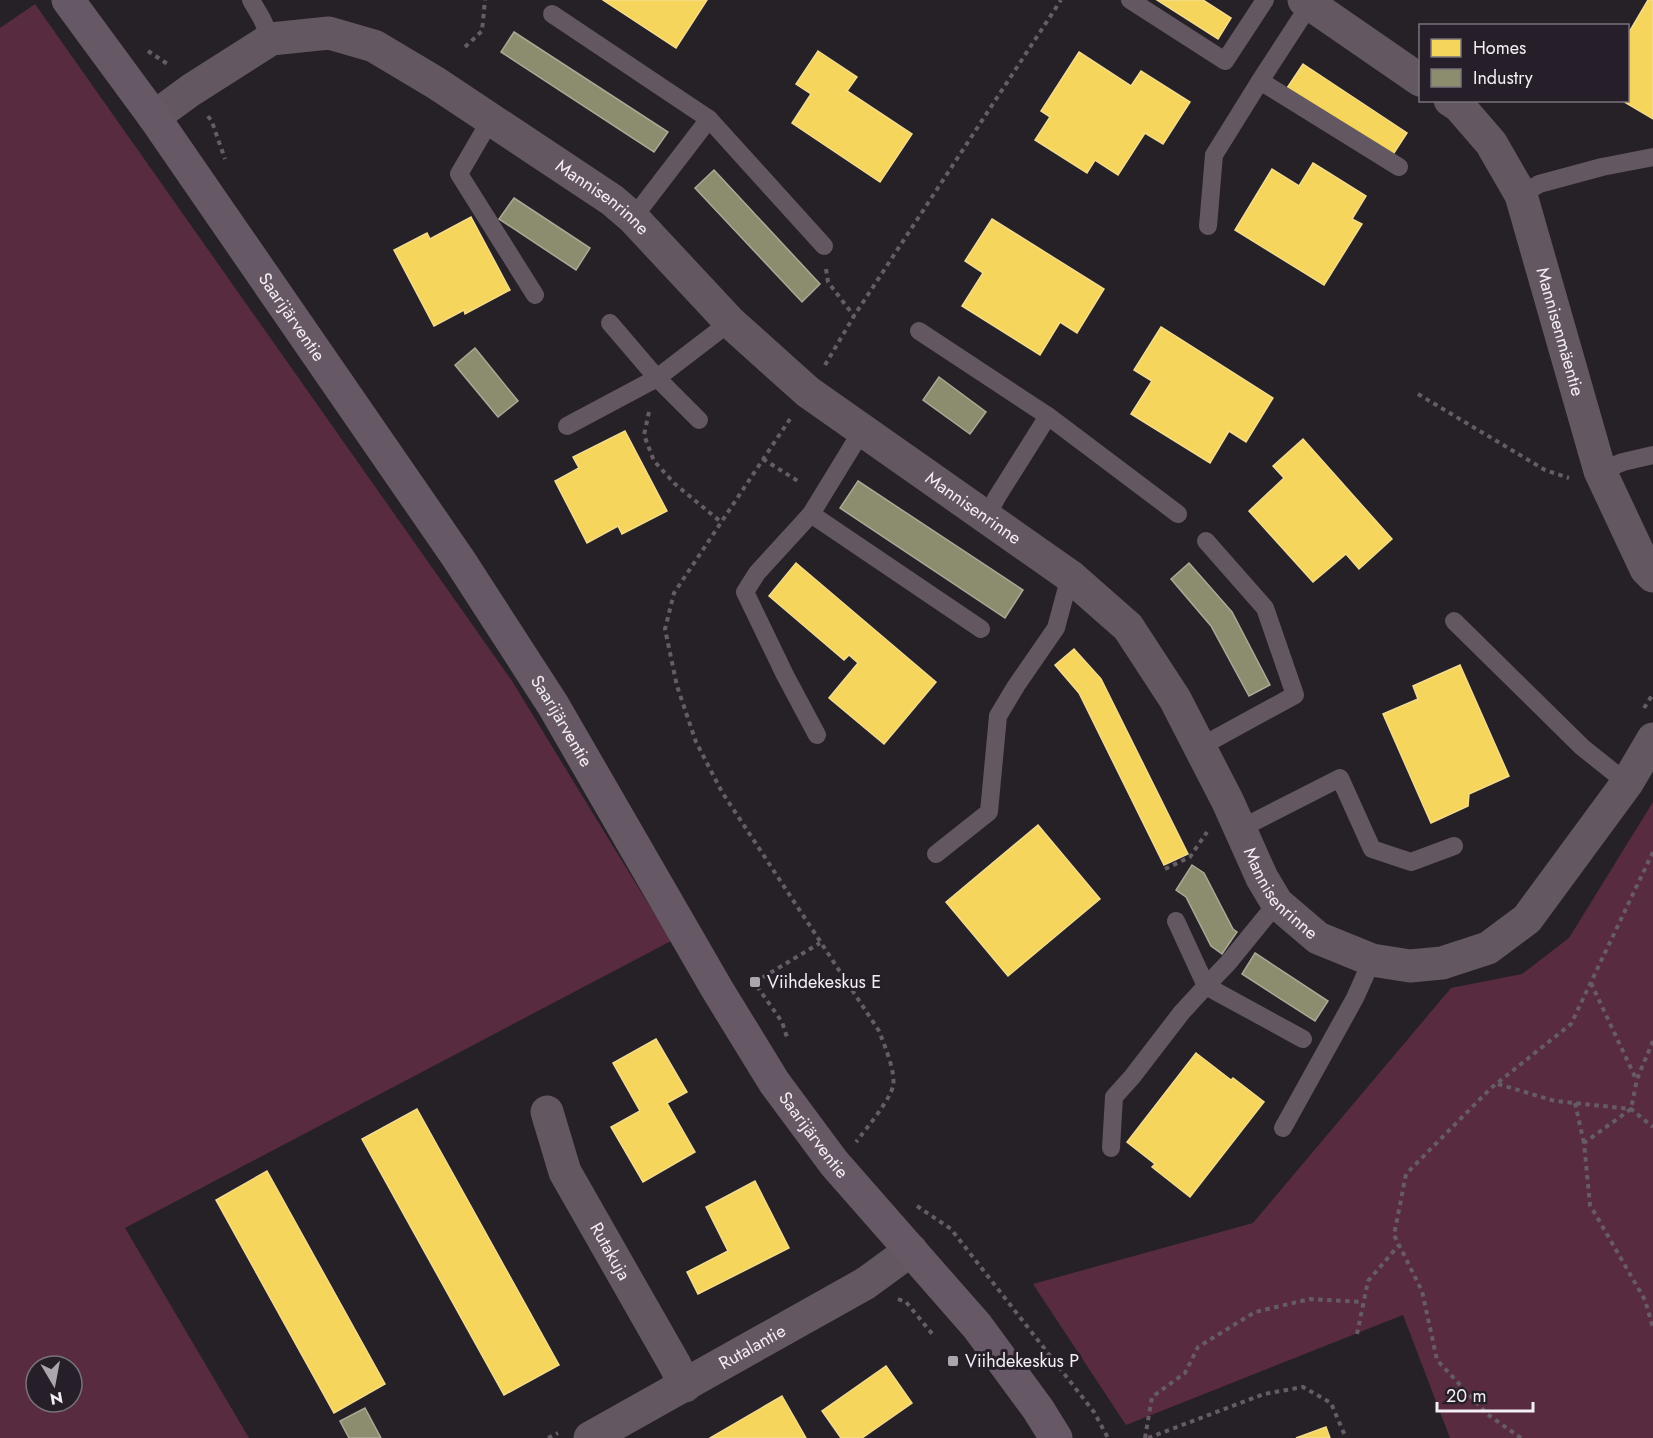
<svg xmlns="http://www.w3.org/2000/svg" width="1653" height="1438" font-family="Jost,sans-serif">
<rect width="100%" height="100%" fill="#252127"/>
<!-- green -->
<g fill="#592b41" fill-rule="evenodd">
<path d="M 35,4 L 512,681 L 671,941 L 125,1228 L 249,1438 L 0,1438 L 0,28 ZM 36,1366 L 72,1366 L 72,1402 L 36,1402 Z"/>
<path d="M 1653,802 L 1653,1438 L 1450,1438 L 1403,1315 L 1126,1425 L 1033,1284 L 1253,1223 L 1451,988 L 1522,974 L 1569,938 Z"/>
</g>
<!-- homes -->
<g fill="#f6d55c" stroke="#f5dc8a" stroke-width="1.5">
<path d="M 603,0 L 707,0 L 676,48 Z"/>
<path d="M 1157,0 L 1203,0 L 1231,18 L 1218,39 Z"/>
<path d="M 1648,0 L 1653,0 L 1653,119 L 1621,100 L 1628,100 L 1628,34 Z"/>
<path d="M 818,51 L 857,77 L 847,91 L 912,134 L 880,182 L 792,123 L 811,94 L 796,84 Z"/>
<path d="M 1079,52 L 1131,86 L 1141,71 L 1190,102 L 1163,144 L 1145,133 L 1118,175 L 1095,160 L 1087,173 L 1035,140 L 1050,117 L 1041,111 Z"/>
<path d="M 1303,64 L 1407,133 L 1392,156 L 1287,88 Z"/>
<path d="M 1313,163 L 1366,196 L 1352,219 L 1362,224 L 1324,285 L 1235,230 L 1272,169 L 1299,186 Z"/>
<path d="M 471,217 L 510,290 L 465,314 L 464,310 L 434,326 L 394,250 L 427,233 L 430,239 Z"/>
<path d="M 992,219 L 1104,289 L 1077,333 L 1060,322 L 1040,355 L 962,306 L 983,273 L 965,261 Z"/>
<path d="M 1161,327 L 1273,398 L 1246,442 L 1229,431 L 1210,463 L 1131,414 L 1152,381 L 1134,370 Z"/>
<path d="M 625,431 L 667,511 L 622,534 L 618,526 L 587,543 L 555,481 L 579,468 L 573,457 Z"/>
<path d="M 1303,439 L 1392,539 L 1359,569 L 1346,554 L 1313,582 L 1249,511 L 1284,478 L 1273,466 Z"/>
<path d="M 796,563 L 936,682 L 884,744 L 829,698 L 858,663 L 849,655 L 844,660 L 769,596 Z"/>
<path d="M 1074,649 L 1101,679 L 1188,854 L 1164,865 L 1079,693 L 1055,665 Z"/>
<path d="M 1460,665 L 1509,776 L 1469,794 L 1468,806 L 1431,823 L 1383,714 L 1418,699 L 1413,686 Z"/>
<path d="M 1038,825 L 1100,899 L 1008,976 L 946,902 Z"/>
<path d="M 656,1039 L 687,1092 L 667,1103 L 695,1152 L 643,1182 L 611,1127 L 640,1111 L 613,1063 Z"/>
<path d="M 1196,1053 L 1231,1080 L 1233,1078 L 1264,1102 L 1190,1197 L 1152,1167 L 1155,1164 L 1127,1142 Z"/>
<path d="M 417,1109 L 559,1365 L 504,1395 L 362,1139 Z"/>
<path d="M 267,1171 L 385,1384 L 334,1413 L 216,1200 Z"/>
<path d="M 755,1181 L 789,1248 L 698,1294 L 687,1272 L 728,1251 L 706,1207 Z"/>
<path d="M 886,1366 L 912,1403 L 862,1438 L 841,1438 L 822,1411 Z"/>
<path d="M 782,1396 L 806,1438 L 710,1438 Z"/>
<path d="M 1326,1427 L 1330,1438 L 1296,1438 Z"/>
</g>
<!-- industry -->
<g fill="#8c8c6e" stroke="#aba996" stroke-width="1.5">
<path d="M 514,32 L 668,132 L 654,152 L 501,52 Z"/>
<path d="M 714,170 L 820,284 L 802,302 L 695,188 Z"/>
<path d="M 514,198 L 590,248 L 576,270 L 499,219 Z"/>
<path d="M 475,348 L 518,401 L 498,417 L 455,365 Z"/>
<path d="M 939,377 L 986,412 L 970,434 L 923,400 Z"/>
<path d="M 858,481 L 1023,590 L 1005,618 L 840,508 Z"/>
<path d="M 1189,563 L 1232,612 L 1270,685 L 1249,696 L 1211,626 L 1171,579 Z"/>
<path d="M 1192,865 L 1204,873 L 1233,929 L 1237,932 L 1222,954 L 1211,946 L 1186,897 L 1176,890 Z"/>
<path d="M 1255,953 L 1328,1001 L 1315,1021 L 1242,974 Z"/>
<path d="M 365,1408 L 381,1438 L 349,1438 L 340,1421 Z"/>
</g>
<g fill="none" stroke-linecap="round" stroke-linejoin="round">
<!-- path -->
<g stroke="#665c65" stroke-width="4" stroke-dasharray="4.5 4.5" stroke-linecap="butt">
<path d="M 465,47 L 482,31 L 485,0"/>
<path d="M 148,51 L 169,65"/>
<path d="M 208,116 L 212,122 L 225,159"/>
<path d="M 826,269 L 828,282 L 854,316"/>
<path d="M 825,365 L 854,316 L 1061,0"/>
<path d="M 1418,394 L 1545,470 L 1569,478"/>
<path d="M 649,412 L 644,435 L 654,461 L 675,484 L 721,522"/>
<path d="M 790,419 L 674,593 L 665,629 L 677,686 L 696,742 L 722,792 L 879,1031 C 884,1044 896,1072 893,1086 C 890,1100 866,1129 856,1142"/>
<path d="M 763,459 L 801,483"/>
<path d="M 1644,708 L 1653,694"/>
<path d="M 1165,869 L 1190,857 L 1207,832"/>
<path d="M 752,979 L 782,1022 L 787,1037"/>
<path d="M 755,982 L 820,943"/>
<path d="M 1591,983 L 1636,1079"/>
<path d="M 1653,1041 L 1637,1079 L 1631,1109 L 1584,1143 L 1590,1205 L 1645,1300 L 1653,1328"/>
<path d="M 1498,1084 L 1555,1101 L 1631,1109 L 1653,1127"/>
<path d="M 1575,1103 L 1584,1143"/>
<path d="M 917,1206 L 951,1229 L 1094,1412 L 1108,1438"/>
<path d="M 898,1299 L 906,1302 L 934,1336"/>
<path d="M 1357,1334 L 1368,1281 L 1399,1245"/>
<path d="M 548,1438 L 558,1433"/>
<path d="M 1145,1438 L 1152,1397 L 1185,1373 L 1198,1347 L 1255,1312 L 1310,1299 L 1363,1302"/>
<path d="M 1148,1438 L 1264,1394 L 1303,1387 L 1331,1403 L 1346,1438"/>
<path d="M 1521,1438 L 1487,1414 L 1437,1360 L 1422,1291 L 1394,1235 L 1406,1174 L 1491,1088 L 1571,1024 L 1653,852"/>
</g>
<!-- service -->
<g stroke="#635762" stroke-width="18">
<path d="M 251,0 L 262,19 L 271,39"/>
<path d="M 1130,0 L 1225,61 L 1265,0"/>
<path d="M 1310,4 L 1260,81 L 1399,167"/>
<path d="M 552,14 L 709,119 L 633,218"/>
<path d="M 491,119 L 459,174 L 535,295"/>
<path d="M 709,119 L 824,246"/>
<path d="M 1521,195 L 1539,184 L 1602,167 L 1653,157"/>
<path d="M 1208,226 L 1214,155 L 1260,81"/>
<path d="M 610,323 L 657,378 L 730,322"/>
<path d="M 919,331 L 1048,416 L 997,497 L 987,516"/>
<path d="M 1048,416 L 1178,514"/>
<path d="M 567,426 L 657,378 L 699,420"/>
<path d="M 863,429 L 811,514 L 981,629"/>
<path d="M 1600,471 L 1623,462 L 1653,455"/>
<path d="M 811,514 L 757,573 L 745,592 L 785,675 L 817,735"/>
<path d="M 1454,621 L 1582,747 L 1627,783"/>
<path d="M 1200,747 L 1295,695 L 1265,608 L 1206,541"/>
<path d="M 1240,829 L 1340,778 L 1372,849 L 1411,862 L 1454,846"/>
<path d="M 936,854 L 989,812 L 998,716 L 1016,686 L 1056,628 L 1070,576"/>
<path d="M 1277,903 L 1228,963 L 1206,986 L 1303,1039"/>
<path d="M 1283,1128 L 1355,998 L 1372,960"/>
<path d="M 1111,1148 L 1114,1097 L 1132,1077 L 1182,1012 L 1206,986 L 1176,921"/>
</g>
<!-- minor -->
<g stroke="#635762" stroke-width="33">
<path d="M 1304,0 L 1420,80"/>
<path id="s1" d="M 1450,100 L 1459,106 L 1491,143 L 1521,195 L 1600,471 L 1646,569 L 1653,576"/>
<path id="s2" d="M 154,117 L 191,90 L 271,39 L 329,33 L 374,46 L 436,83 L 612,200 L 633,218 L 730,322 L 808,392 L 1070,576 L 1128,627 L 1175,699 L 1228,802 L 1262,878 L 1277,903 L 1318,938 L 1372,960 L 1410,966 L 1442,963 L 1488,948 L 1527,919 L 1627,783 L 1653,739"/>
<path id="s3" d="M 547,1112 L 565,1172 L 675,1365 L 685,1386"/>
<path id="s4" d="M 590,1438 L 866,1283 L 911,1250"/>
</g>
<!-- secondary -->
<path stroke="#665865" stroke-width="33" id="s5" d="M 68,0 L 154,117 L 458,558 L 553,705 L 717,989 L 774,1082 L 834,1163 L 977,1326 L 1038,1409 L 1056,1438"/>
</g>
<!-- markers -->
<g fill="#aba6ad" stroke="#261f29" stroke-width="2">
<rect x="749" y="976" width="12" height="12" rx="3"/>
<rect x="947" y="1355" width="12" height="12" rx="3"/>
</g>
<g text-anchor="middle" stroke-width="6" stroke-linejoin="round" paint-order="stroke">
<!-- street labels -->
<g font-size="18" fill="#f3eef5" stroke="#261f29">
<text dy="6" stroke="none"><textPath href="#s2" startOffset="520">Mannisenrinne</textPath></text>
<text dy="6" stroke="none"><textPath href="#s5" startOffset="388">Saarijärventie</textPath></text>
<text dy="6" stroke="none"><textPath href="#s1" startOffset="262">Mannisenmäentie</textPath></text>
<text dy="6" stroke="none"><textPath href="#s2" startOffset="1006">Mannisenrinne</textPath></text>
<text dy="6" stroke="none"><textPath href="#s5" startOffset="874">Saarijärventie</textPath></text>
<text dy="6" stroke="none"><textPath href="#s2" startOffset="1510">Mannisenrinne</textPath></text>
<text dy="6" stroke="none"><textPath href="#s5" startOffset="1359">Saarijärventie</textPath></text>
<text dy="6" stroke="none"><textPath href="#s3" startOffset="154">Rutakuja</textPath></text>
<text dy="6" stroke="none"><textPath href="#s4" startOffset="186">Rutalantie</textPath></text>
</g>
<!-- poi labels -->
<g font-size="18" fill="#f3eef5" stroke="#261f29" text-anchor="start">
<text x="767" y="988">Viihdekeskus E</text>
<text x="965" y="1367">Viihdekeskus P</text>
</g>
</g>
<!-- legend -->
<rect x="1419" y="24" width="210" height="78" fill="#261f29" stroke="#78727b" stroke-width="1.5"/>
<rect x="1431" y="39" width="30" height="18" fill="#f6d55c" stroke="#78727b" stroke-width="1.5"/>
<text x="1473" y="54" font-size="18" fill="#f3eef5">Homes</text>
<rect x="1431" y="69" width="30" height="18" fill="#8c8c6e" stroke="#78727b" stroke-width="1.5"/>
<text x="1473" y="84" font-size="18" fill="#f3eef5">Industry</text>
<!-- north arrow -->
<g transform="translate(54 1384) rotate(170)"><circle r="28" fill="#261f29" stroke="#78727b" stroke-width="1.5"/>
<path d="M0-4.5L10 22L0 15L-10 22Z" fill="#aba6ad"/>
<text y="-9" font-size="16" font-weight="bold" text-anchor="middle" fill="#f3eef5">N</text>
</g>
<!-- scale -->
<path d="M1437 1402v9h96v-9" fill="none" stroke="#f3eef5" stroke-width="3"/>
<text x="1446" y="1402" font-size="18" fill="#f3eef5" stroke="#261f29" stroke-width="4.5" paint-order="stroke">20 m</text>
</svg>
